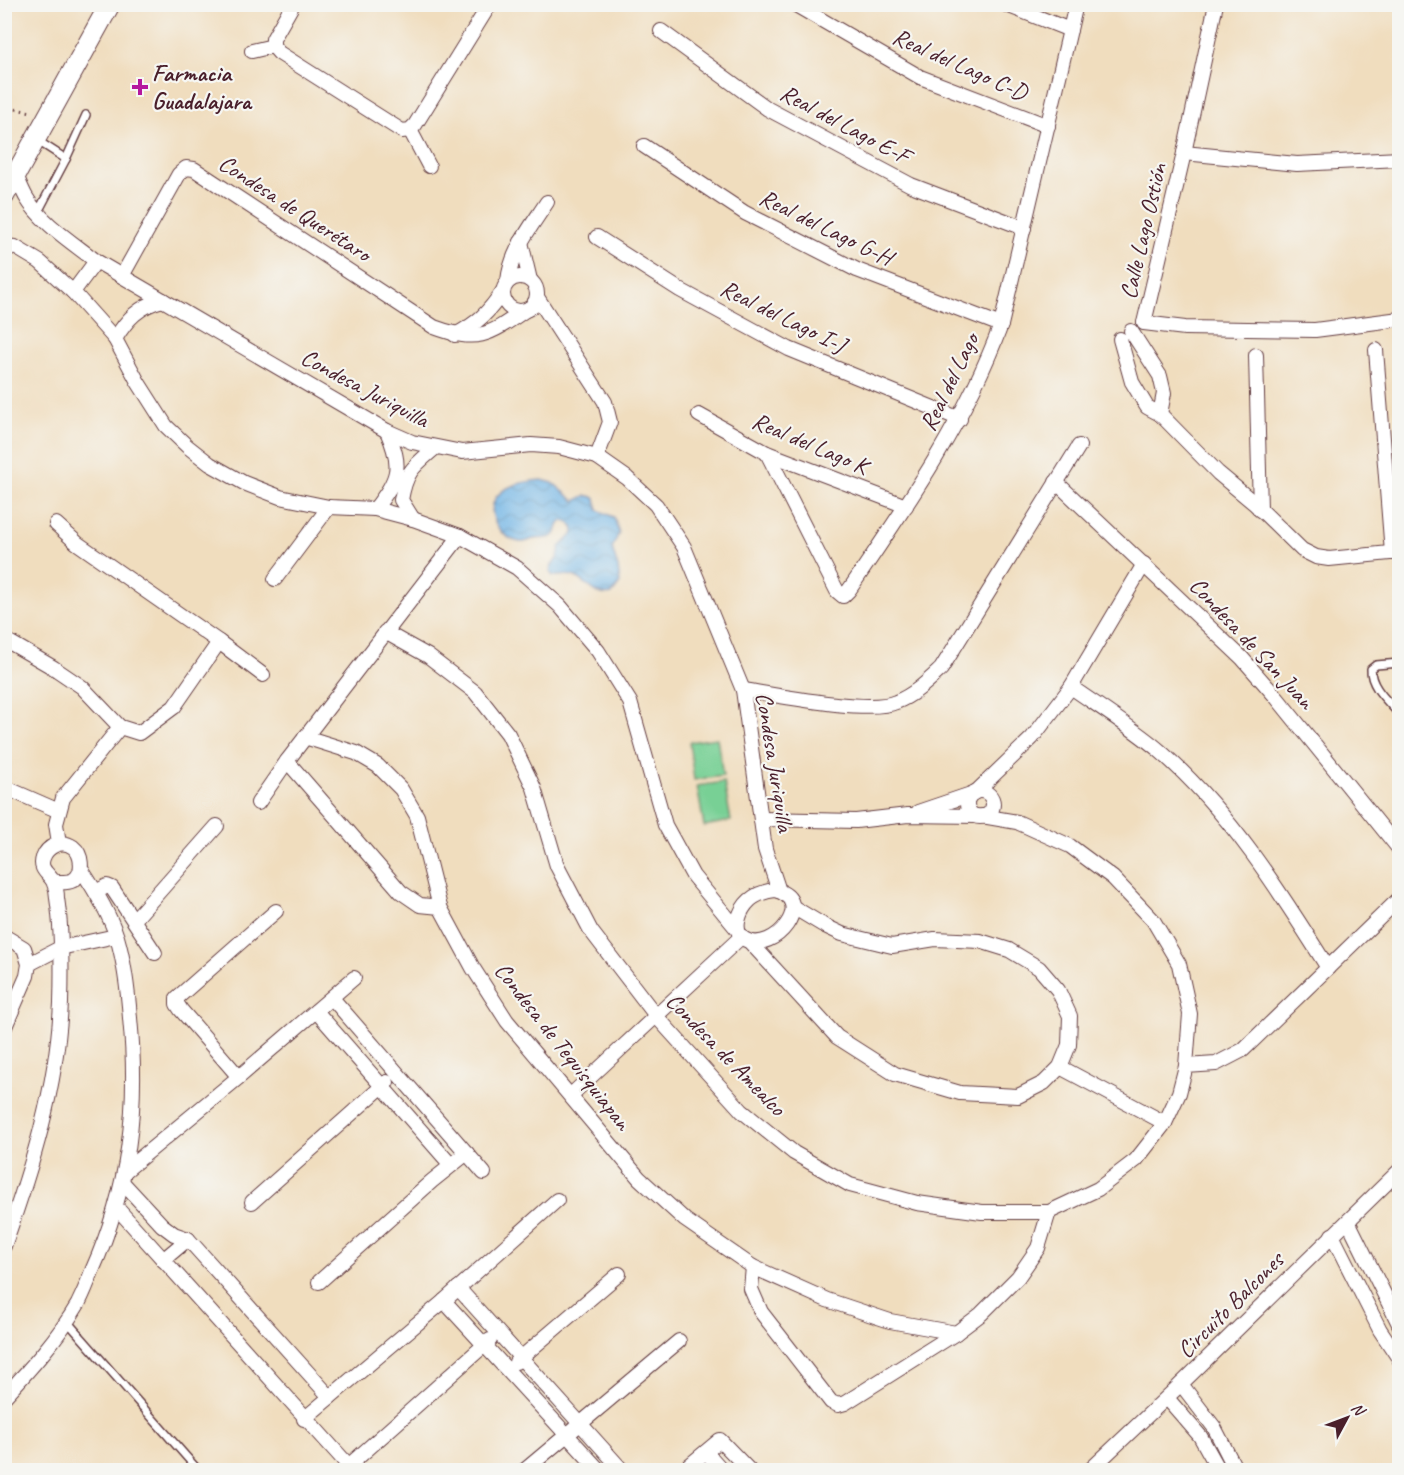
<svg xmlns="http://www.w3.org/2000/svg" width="1404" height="1475" font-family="Caveat,sans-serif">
<defs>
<pattern id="water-waves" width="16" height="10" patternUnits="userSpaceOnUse" patternTransform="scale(1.5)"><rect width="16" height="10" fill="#6fb4e5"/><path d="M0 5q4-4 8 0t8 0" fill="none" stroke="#5d92ba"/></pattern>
</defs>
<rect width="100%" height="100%" fill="#f6f6f2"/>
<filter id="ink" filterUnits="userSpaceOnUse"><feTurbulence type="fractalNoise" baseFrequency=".0167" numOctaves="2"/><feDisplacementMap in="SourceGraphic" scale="12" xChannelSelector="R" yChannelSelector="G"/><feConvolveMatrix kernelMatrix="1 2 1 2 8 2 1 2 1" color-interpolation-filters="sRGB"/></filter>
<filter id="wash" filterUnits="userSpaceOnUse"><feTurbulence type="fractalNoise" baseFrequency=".008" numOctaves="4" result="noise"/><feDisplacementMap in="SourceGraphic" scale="24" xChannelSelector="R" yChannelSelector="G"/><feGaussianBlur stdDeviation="1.35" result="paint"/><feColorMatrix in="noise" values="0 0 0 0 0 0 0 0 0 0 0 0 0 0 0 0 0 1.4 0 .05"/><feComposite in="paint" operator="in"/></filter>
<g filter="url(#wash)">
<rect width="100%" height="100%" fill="#f0ddbe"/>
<!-- pitch -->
<g fill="#78d095" stroke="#617860" stroke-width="1.5">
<path d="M 717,738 L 723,776 L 694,780 L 689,742 Z"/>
<path d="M 724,782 L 731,821 L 704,826 L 697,786 Z"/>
</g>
<!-- water -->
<path fill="url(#water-waves)" stroke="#5c6a88" stroke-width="1.5" d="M 542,480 L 553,483 L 575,501 C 583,496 588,493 596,499 L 598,510 L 614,517 L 619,533 L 612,548 L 618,568 L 620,583 L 612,594 C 594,598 588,581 573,576 C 566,574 560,577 553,576 L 550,572 L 552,565 L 558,557 L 560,547 L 574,533 C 574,526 571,522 563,521 L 559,524 C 557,527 557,530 556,533 C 552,540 541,538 534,539 C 529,540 526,543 520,542 C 500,539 483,513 498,495 C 508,484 529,481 542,480 Z"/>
</g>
<g filter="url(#ink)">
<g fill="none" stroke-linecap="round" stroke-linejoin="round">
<!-- lane casing -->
<g stroke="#633c41" stroke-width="10">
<g id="lane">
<path d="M 66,159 L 86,115"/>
<path d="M 38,212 L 66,159 L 38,141"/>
<path d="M 1400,663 L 1376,665 L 1371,669 C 1370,687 1389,702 1400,715"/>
<path d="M 66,1320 L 198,1470"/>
</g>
</g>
<!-- street casing -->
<g stroke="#633c41" stroke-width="16">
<g id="street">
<path d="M 794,4 L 920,77 L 1048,126"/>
<path d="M 1004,4 L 1070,30"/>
<path d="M 661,31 L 768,109 L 911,185 L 1024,228"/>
<path d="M 273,46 L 279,53 L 402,131 L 410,130 L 415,125 L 490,4"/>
<path d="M 273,46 L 273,39 L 293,4"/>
<path d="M 252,51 L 273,46"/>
<path d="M 410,130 L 429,166"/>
<path d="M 644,146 L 745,213 L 857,270 L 1001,325"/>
<path d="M 1184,153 L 1297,164 L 1400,159"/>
<path d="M 16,175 C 19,182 22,190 26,197 C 40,222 73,243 96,261 L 387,431 L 412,442 L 462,452 L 531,445 L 559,447 L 597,457 L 627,478 L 656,505 L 684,547 L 743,690 L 765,849 L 779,891"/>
<path d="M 597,237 L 680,290 L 789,349 L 960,419"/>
<path d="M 521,242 L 530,280"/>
<path d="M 4,246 L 15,247 L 40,262 L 73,292 L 115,339 L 138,382 L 166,426 L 187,446 L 210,464 L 244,483 L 280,497 L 329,507 L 375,509 L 413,519 L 460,536 L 517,568 L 560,606 L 598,651 L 630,702 L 665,825 L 693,876 L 737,929"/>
<path d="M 122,276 L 179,174 L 186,168 L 194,169 L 434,327 C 477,343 488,336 524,311"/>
<circle cx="520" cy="294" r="17"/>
<path d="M 508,281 C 511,251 531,227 547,202"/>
<path d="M 73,292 L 96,261"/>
<path d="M 537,297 L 605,402 L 610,422 L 597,457"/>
<path d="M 1144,323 L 1184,153 L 1216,4"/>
<path d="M 1144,323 L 1185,328 L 1315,330 L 1400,319"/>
<path d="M 455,335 C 478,323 489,312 503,291"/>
<path d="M 115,339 C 127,319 139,306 163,300"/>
<path d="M 1120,339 L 1132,382 L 1147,407 L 1160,414 L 1164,393 L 1160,376 L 1131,331"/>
<path d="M 1376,350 L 1392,553"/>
<path d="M 1256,355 L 1260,510"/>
<path d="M 1160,414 L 1218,473 L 1254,503 L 1302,550 L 1316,557 L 1329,559 L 1400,552"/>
<path d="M 699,415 L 767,453 L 906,506"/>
<path d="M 767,453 L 837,591 L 843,596 L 849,590 C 907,505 965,422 1001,325 L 1076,4"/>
<path d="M 1056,482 L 1242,658 L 1277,698 L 1400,850"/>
<path d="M 375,509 C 399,477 403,468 387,431"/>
<path d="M 413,519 L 401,500 C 406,471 413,467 435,448"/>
<path d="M 56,524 L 77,543 L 219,642 L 263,675"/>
<path d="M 275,579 L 329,507"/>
<path d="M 385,632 L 428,656 L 475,692 L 508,734 L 534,788 L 557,866 L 591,931 L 657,1017 L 742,1111 L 794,1153 L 850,1185 L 917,1203 L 982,1212 L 1049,1212 L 1098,1189 L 1136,1160 L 1165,1123 L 1179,1093 L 1186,1066 L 1190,1014 L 1179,964 L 1153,920 L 1113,878 L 1070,846 L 1017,822 L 982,816"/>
<path d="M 4,639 L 54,668 L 82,687 L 120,727 L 139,733 L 174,707 L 219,642"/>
<path d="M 1071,687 C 1101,708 1133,728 1160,751 C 1230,812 1279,890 1328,968"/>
<path d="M 743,690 C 777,695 869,714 896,702 C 914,695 927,682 941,669 L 1079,446"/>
<path d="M 305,737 L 356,753 L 378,766 L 401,789 L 417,816 L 440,907 L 473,968 L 507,1021 L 639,1178 L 685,1220 L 753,1267 L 827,1300 L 890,1321 L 956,1333"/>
<path d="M 287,761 L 401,892 L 420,905 L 440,907"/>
<path d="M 4,787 L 59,811"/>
<path d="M 977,791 L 1032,738 L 1071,687 L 1144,564"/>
<circle cx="980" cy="804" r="13"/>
<path d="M 258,803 L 287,761 L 460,536"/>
<path d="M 918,812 L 974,793"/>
<path d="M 762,819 L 856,821 L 908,815 L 977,816"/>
<path d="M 59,843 L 56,824 L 63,798 L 120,727"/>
<path d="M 775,890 C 817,901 774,954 746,940 C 730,932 740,909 750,900 C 757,894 766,891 775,890 Z"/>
<path d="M 96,892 L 107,886 L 112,888 L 155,953"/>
<path d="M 134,920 L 217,826"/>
<path d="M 4,936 L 24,948 L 29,964 L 27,976 L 4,1029"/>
<path d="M 750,942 L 837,1037 L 895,1074 L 960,1093 L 1018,1096 L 1044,1083 L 1060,1067 L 1069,1045 L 1070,1016 L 1058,990 L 1039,968 L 1009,950 L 980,941 L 935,939 L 892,946 L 842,934 L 823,925 L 793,907"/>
<path d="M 29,964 L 60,948 L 116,936"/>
<path d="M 332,998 L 484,1173"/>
<path d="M 316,1011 L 451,1165"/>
<path d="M 1186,1066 L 1216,1064 L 1243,1050 L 1400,898"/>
<path d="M 1060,1067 L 1165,1123"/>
<path d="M 239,1077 L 181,1010 L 177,1004 L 177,998 L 276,911"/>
<path d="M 571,1095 L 741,937"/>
<path d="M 125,1171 L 239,1077 L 354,978"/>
<path d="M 123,1183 L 162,1225 L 174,1234 L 188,1239 L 330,1397"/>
<path d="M 252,1202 L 387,1082"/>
<path d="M 116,1207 L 349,1466"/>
<path d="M 1348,1221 L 1400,1326"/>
<path d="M 1332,1235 L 1380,1330 L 1400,1360"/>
<path d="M 4,1246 C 32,1167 57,1088 61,1003 C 62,970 62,931 57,898 C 57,893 55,885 53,881 C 48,873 39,869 43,858 C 47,846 62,839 73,847 C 82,854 84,871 75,879 C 68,884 60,882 53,881"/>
<path d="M 163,1260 L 188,1239"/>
<path d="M 753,1267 L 751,1289 L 761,1312 L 831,1402 L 838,1405 L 845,1403 L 956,1333 L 981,1314 L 1018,1277 L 1038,1248 L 1049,1212"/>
<path d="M 319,1282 L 432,1181 L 467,1153"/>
<path d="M 458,1288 L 622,1470"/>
<path d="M 444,1301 L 599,1470"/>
<path d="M 516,1362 L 619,1274"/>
<path d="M 1181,1384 L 1214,1427 L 1236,1470"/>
<path d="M 4,1397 C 31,1368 58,1338 78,1304 C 83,1294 88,1282 92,1271 C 129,1188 139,1108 130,1018 C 128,991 125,964 117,937 C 109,913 95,890 81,869"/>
<path d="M 1167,1398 L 1200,1436 L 1219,1470"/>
<path d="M 304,1419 L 444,1301 L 557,1200"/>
<path d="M 706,1452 L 722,1470"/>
<path d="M 344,1470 L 490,1340"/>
<path d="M 525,1470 L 679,1341"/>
<path d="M 684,1470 L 720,1440 L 749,1470"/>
<path d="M 1090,1470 L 1181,1384 L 1400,1170"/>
</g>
</g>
<!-- secondary casing -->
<g stroke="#633c41" stroke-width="22">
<path id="secondary" d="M 4,196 L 110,4"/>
</g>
<!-- path -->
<path stroke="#633c41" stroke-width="3" stroke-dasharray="1.5 4.5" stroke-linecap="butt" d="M 4,107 L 32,112"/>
<!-- lane -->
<use href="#lane" stroke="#fff" stroke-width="7"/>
<!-- street -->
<use href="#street" stroke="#fff" stroke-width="14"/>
<!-- secondary -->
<use href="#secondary" stroke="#fff" stroke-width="20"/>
</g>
</g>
<!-- markers -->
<path fill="#b5179e" stroke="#f6f6f2" stroke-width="2" d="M137 78h6v6h6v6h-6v6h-6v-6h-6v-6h6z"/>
<g text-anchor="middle" stroke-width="4.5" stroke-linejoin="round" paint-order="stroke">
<!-- street labels -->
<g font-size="24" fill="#4a1f2b" stroke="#f6f6f2">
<text transform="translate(960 64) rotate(24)" y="8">Real del Lago C-D</text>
<text transform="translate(845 124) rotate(28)" y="8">Real del Lago E-F</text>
<text transform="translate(295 208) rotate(33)" y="8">Condesa de Querétaro</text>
<text transform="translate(826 227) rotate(26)" y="8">Real del Lago G-H</text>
<text transform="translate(1143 231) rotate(-77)" y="8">Calle Lago Ostión</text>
<text transform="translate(783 316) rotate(26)" y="8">Real del Lago I-J</text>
<text transform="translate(949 382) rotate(-64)" y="8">Real del Lago</text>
<text transform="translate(365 388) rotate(28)" y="8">Condesa Juriquilla</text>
<text transform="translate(810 443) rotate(23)" y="8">Real del Lago K</text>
<text transform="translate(1252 643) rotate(47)" y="8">Condesa de San Juan</text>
<text transform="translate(775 762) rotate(81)" y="8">Condesa Juriquilla</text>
<text transform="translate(563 1046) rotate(52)" y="8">Condesa de Tequisquiapan</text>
<text transform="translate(726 1054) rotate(46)" y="8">Condesa de Amealco</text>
<text transform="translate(1230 1305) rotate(-45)" y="8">Circuito Balcones</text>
</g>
<!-- poi labels -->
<g font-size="24" font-weight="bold" fill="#4a1f2b" stroke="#f6f6f2" text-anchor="start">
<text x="152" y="81">Farmacia<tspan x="152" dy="28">Guadalajara</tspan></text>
</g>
</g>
<!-- margin -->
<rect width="1404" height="1475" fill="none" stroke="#f6f6f2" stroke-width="24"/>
<!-- north arrow -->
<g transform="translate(1347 1418) rotate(49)" stroke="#f6f6f2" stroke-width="4.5" paint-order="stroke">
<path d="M0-4.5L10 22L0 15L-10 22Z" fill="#4a1f2b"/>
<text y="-9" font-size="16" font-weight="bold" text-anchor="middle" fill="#4a1f2b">N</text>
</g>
</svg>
